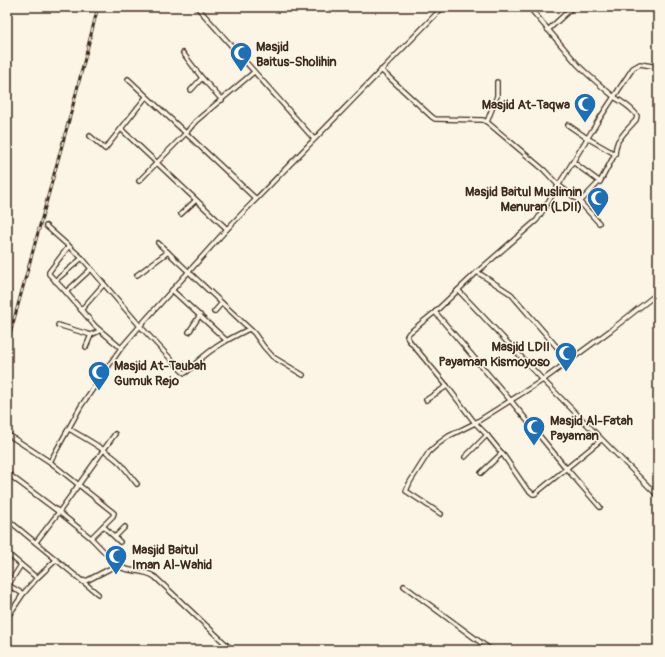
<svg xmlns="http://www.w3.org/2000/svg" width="665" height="657" font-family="Pangolin,sans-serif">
<rect width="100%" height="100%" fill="#fcf5e5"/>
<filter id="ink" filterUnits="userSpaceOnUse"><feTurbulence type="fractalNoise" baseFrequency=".025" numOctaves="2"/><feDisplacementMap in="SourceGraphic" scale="8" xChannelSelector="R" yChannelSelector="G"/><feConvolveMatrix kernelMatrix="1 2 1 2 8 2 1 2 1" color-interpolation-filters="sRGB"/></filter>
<g filter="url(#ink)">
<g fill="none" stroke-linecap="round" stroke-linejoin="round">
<!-- street casing -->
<g stroke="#3b2a1e" stroke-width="6">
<g id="street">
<path d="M 197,7 L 314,139"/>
<path d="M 529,7 L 578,65 C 589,76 601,86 613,96 C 621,102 633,108 637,116 L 636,120 L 625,132 L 618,141 L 616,147 L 615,154 L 601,180 L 580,202"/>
<path d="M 548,30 L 573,7"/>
<path d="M 183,53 L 202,78 L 222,100"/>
<path d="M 381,70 L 432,117 L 435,119 L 483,120 L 487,122"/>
<path d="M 128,79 L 190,137 L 256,199"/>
<path d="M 497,82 L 497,96 L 487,122 L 544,170 L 558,185 L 577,199 L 599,223"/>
<path d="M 191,90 L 202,78"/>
<path d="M 568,125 L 587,138 L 615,154"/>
<path d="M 121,129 L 157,163 L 227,229"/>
<path d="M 90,136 L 105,149 L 146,97"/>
<path d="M 573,162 L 600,182"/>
<path d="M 139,181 L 186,133 L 196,121 L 254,72"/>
<path d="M 181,214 L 196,200"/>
<path d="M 46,226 L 82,258 L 109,290 L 140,326 L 182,371 L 185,373 L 188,371 C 207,351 224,341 249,329"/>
<path d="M 158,243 L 254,333 L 264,347 L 273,357 L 303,375"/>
<path d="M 69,246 L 49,272 L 49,274 L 66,292 L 95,326 L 121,348"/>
<path d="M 477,272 L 511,294 L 569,361"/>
<path d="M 137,275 L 168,252"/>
<path d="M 55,281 L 82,258"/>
<path d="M 172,290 L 226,340"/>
<path d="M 458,290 L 543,380 L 658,496"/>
<path d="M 66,292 L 91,269"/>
<path d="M 81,310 L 104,284"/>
<path d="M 214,312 L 222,303"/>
<path d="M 435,312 L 511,401 L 566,468 L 600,507"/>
<path d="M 58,325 L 91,335 L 99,331"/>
<path d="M 189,332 L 200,315"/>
<path d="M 86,347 L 91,335"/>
<path d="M 426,400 L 447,386"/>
<path d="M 69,429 C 86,439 104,448 119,462 C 126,469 131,477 137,484"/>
<path d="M 7,434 L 50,462 L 114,513 L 113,516 L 91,538"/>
<path d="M 601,440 L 535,494 L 533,494 L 526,488 L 504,456 L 487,435 L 475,423 L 447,386 L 408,339 L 407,336 L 409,333 L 435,312 L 477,272 L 537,220 L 598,121 L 633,68 L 640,64 L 658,67"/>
<path d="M 465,457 L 487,435"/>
<path d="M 50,462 L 81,406 L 121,348 L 140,326 L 227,229 L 443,7"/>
<path d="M 7,473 L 59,512 L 91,538 L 117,565"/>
<path d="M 481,473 L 502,453"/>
<path d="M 441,514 L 406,491 L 410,482 L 429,452 L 438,444 L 449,436 L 475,423 L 543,380 L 611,330 L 658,293"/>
<path d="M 7,519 L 82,581 L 88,580 L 117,565 C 129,574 142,568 155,577 L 232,650"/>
<path d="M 103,526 L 120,542"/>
<path d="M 115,537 L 125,527"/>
<path d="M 36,542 L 59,512 L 115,434"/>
<path d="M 7,553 L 37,578 L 23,594 L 7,618"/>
<path d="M 21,565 L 9,584 L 10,586 L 23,594"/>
<path d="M 37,578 L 56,560"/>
<path d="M 82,581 L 98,594"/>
<path d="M 404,586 L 491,650"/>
</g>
</g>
<!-- street -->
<use href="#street" stroke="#fcf5e5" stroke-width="3.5"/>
<!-- rail casing -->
<g stroke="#3b2a1e" stroke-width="3">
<path id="rail" d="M 7,345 L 72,109 L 98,7"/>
</g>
<!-- rail -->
<use href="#rail" stroke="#fcf5e5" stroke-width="1.5" stroke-dasharray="4.5" stroke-linecap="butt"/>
</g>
</g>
<!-- icons -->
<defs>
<g id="mosque-pin" transform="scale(1.15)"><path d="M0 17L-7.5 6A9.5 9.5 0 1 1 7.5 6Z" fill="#1f6fb2" stroke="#fcf5e5"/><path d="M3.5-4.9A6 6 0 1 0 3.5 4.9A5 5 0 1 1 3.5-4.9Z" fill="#fff"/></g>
</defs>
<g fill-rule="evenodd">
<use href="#mosque-pin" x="241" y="53"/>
<use href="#mosque-pin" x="585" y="104"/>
<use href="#mosque-pin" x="598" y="198"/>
<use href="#mosque-pin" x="566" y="353"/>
<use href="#mosque-pin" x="99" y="372"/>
<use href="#mosque-pin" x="534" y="427"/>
<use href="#mosque-pin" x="116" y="556"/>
</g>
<g text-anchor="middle" stroke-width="3" stroke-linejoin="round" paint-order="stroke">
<!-- poi labels -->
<g font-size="13" font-weight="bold" fill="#3b2a1e" stroke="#fcf5e5" text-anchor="start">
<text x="256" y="51">Masjid<tspan x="256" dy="15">Baitus-Sholihin</tspan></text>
<text x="570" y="109" text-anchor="end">Masjid At-Taqwa</text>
<text x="582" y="196" text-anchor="end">Masjid Baitul Muslimin<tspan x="582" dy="15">Menuran (LDII)</tspan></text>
<text x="550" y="351" text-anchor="end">Masjid LDII<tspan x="550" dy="15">Payaman Kismoyoso</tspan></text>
<text x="114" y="370">Masjid At-Taubah<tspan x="114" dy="15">Gumuk Rejo</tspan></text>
<text x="550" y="425">Masjid Al-Fatah<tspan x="550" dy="15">Payaman</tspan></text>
<text x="132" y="554">Masjid Baitul<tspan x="132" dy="15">Iman Al-Wahid</tspan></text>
</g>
</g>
<!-- margin -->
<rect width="665" height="657" fill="none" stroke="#fcf5e5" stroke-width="24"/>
<rect x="12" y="12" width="641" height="633" fill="none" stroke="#3b2a1e" stroke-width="1.5" filter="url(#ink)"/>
</svg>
